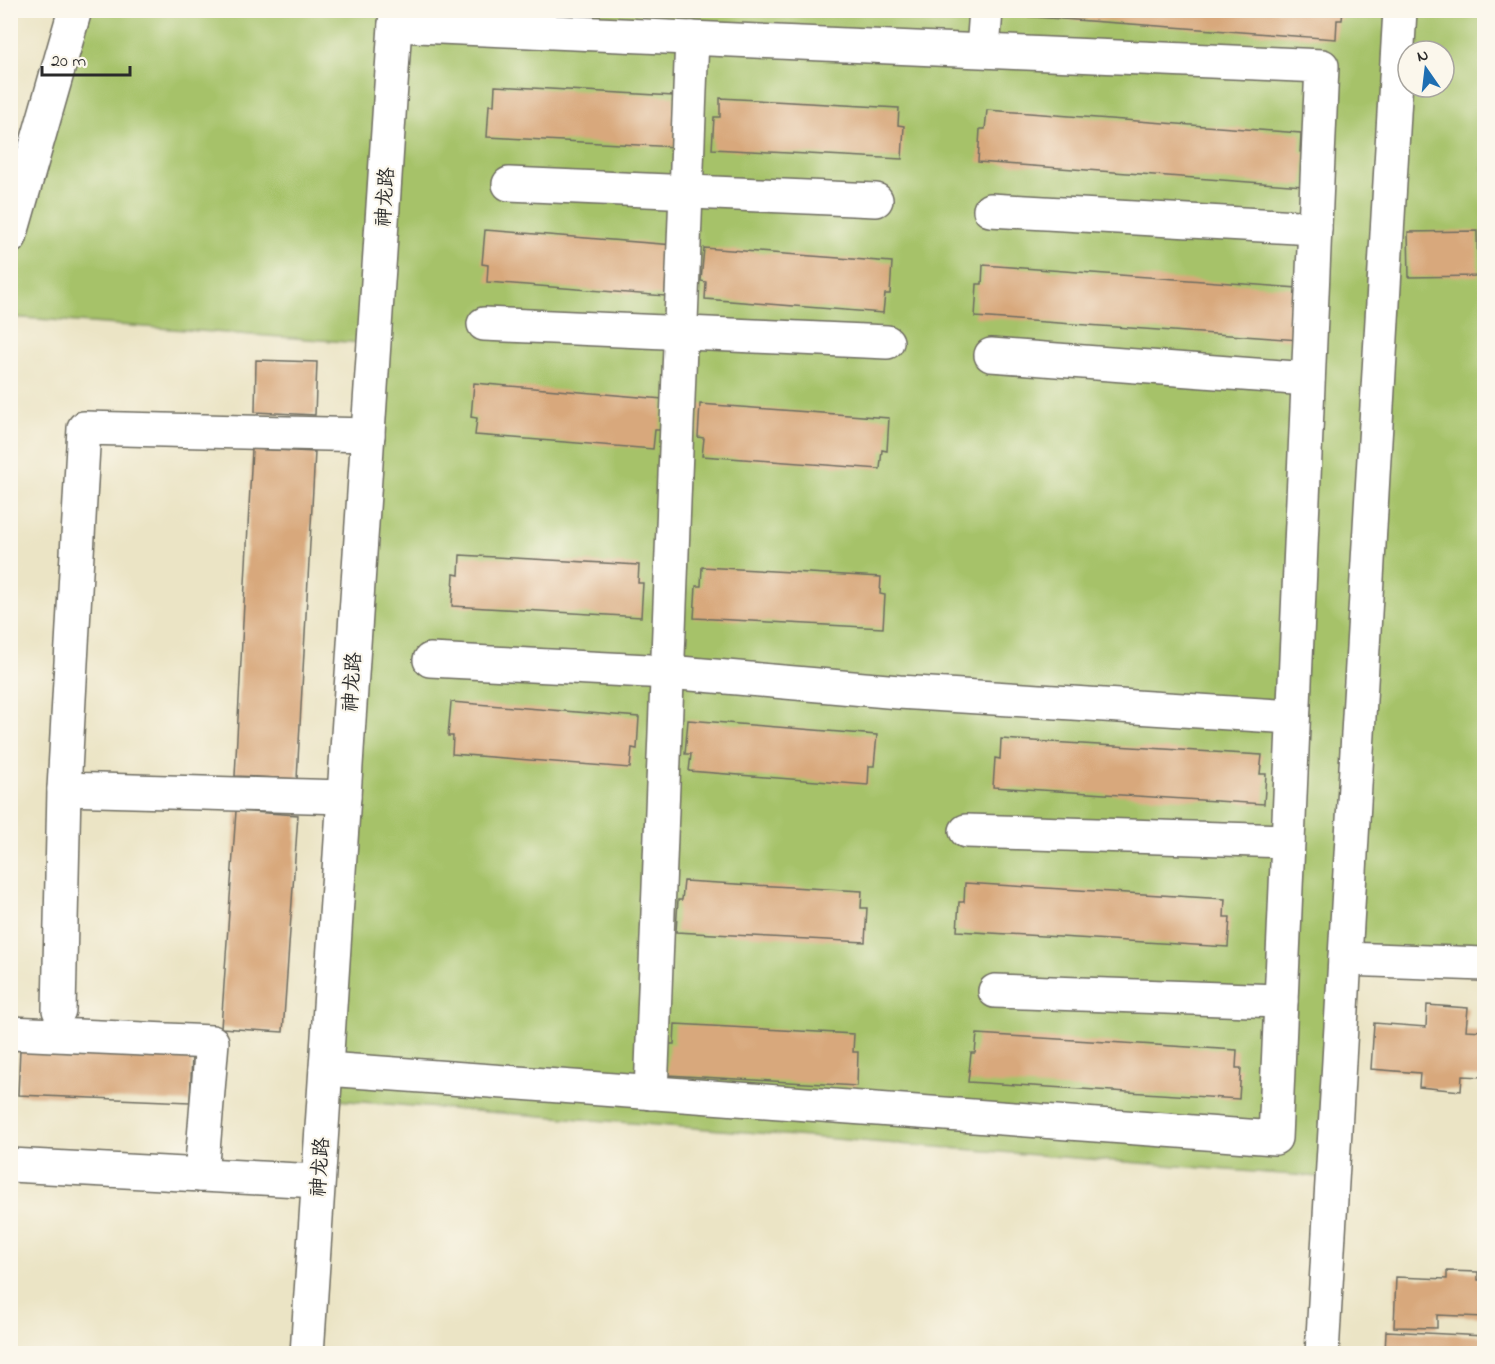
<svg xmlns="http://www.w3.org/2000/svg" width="1495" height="1364" font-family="'Indie Flower','LXGW WenKai TC',sans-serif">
<rect width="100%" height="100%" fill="#fbf7ec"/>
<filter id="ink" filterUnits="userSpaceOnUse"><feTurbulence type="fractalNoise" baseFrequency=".0167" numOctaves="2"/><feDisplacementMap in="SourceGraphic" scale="12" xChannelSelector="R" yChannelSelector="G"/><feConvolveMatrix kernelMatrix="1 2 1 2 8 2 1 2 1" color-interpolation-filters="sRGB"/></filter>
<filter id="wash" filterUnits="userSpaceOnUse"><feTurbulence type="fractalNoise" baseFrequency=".008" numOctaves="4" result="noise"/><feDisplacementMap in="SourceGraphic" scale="24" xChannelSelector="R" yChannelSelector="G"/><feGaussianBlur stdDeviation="1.35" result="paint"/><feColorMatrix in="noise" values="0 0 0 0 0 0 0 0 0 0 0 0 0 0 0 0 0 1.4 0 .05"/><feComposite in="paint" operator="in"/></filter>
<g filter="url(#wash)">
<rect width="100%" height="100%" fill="#ebe4c5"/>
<!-- green -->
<path fill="#a6c269" stroke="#68764a" stroke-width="1.5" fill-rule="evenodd" d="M 75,11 L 1484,11 L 1484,964 L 1345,959 L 1332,1178 L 324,1099 L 374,344 L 11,317 L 11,237 ZM 1408,51 L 1444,51 L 1444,87 L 1408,87 Z"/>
<g id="blocks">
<!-- building -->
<g fill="#d8a87c">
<path d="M 1022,10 L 1343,10 L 1342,20 L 1337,20 L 1336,39 L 1021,16 Z"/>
<path d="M 495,86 L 674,96 L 676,147 L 487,137 L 489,105 L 494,105 Z"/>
<path d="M 720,98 L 899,108 L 898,125 L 904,126 L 902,159 L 712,149 L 714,117 L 720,117 Z"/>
<path d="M 987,110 L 1301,133 L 1300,152 L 1305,153 L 1303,186 L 978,162 L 980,129 L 985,129 Z"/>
<path d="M 485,230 L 674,245 L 666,276 L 665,296 L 487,282 L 488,265 L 482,264 Z"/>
<path d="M 1477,231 L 1478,276 L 1409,277 L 1408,232 Z"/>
<path d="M 704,248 L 892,262 L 890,294 L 885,294 L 883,313 L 705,299 L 706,282 L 701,281 Z"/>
<path d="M 983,265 L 1298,288 L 1300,340 L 975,317 L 977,284 L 982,284 Z"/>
<path d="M 256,360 L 317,362 L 315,415 L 255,412 Z"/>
<path d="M 474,383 L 663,399 L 660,430 L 655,430 L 653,449 L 475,435 L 477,418 L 471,417 Z"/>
<path d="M 700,404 L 889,418 L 887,451 L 882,450 L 880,469 L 702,456 L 704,438 L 698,437 Z"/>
<path d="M 252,449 L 315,452 L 297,779 L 235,776 Z"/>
<path d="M 460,555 L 639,565 L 638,583 L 643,583 L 641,617 L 452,606 L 454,574 L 459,575 Z"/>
<path d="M 702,567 L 881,577 L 880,594 L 885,595 L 883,628 L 694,618 L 696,586 L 701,586 Z"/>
<path d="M 451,702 L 639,717 L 637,749 L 632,748 L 630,768 L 452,754 L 453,736 L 448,736 Z"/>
<path d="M 688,720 L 877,735 L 874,766 L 869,766 L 868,785 L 689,771 L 691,754 L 685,754 Z"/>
<path d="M 1001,739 L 1262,755 L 1260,774 L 1266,774 L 1264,804 L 993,787 L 995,758 L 1000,759 Z"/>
<path d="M 236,811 L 298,815 L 283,1032 L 221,1028 Z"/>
<path d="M 684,881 L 862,891 L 861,908 L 867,908 L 865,942 L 676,932 L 678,900 L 682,900 Z"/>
<path d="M 965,883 L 1225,899 L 1224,917 L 1230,917 L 1228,947 L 957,931 L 959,902 L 964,902 Z"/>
<path d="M 1427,1005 L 1468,1008 L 1466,1030 L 1484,1031 L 1484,1077 L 1462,1076 L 1461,1091 L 1419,1087 L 1420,1073 L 1371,1069 L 1374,1023 L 1426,1027 Z"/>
<path d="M 675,1024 L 854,1034 L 853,1052 L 858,1052 L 857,1086 L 667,1075 L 669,1044 L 674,1044 Z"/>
<path d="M 977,1034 L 1237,1050 L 1236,1068 L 1241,1068 L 1239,1099 L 968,1082 L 971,1053 L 975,1053 Z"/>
<path d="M 20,1049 L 192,1056 L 190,1102 L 18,1095 Z"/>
<path d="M 1447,1271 L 1478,1272 L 1478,1280 L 1484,1280 L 1484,1317 L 1437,1315 L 1437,1328 L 1394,1327 L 1396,1277 L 1447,1279 Z"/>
<path d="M 1386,1331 L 1484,1336 L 1484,1354 L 1385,1354 Z"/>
</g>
</g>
</g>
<g filter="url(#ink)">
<use href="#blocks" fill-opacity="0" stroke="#6e6c61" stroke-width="1.5"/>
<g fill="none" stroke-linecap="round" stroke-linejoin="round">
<!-- minor casing -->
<g stroke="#6e6c61" stroke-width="36">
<g id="minor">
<path d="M 983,50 L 986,10"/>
<path d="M 509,184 L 876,200"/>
<path d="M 990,210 L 1315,228"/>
<path d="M 10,237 L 75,10"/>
<path d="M 484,324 L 887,342"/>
<path d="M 991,355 L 1308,379"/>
<path d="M 430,660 L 668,672 L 899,692 L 1293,717"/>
<path d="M 344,797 L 64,789 L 84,428 L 368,435"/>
<path d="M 966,831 L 1288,841"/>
<path d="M 1345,959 L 1484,964"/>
<path d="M 995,991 L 1281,1001"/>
<path d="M 59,1010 L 64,789"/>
<path d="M 10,1033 L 212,1042 L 201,1175"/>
<path d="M 326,1069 L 1275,1138 L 1322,66 L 395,25"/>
<path d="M 651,1093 L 692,38"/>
<path d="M 10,1165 L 318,1181"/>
<path d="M 307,1354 L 396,10"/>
<path d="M 1322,1354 L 1400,10"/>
</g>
</g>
<!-- minor -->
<use href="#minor" stroke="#fff" stroke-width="33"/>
</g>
</g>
<g text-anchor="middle" stroke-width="4.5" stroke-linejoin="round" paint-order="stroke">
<!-- street labels -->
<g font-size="20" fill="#2b2b2b" stroke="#fbf7ec">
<text transform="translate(384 197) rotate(-86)" y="7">神龙路</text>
<text transform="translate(351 682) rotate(-86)" y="7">神龙路</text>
<text transform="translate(319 1167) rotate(-86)" y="7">神龙路</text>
</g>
</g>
<!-- margin -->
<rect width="1495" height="1364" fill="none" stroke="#fbf7ec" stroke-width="36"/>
<!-- north arrow -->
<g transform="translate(1426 69) rotate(346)"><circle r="28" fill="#fbf7ec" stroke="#a8a59f" stroke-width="1.5"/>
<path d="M0-4.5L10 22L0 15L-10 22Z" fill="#1f6fb2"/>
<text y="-9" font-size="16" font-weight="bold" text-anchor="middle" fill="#2b2b2b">N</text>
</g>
<!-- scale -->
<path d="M42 66v9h88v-9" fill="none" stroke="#2b2b2b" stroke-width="3"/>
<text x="51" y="66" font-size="18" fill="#2b2b2b" stroke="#fbf7ec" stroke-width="4.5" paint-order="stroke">20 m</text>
</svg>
